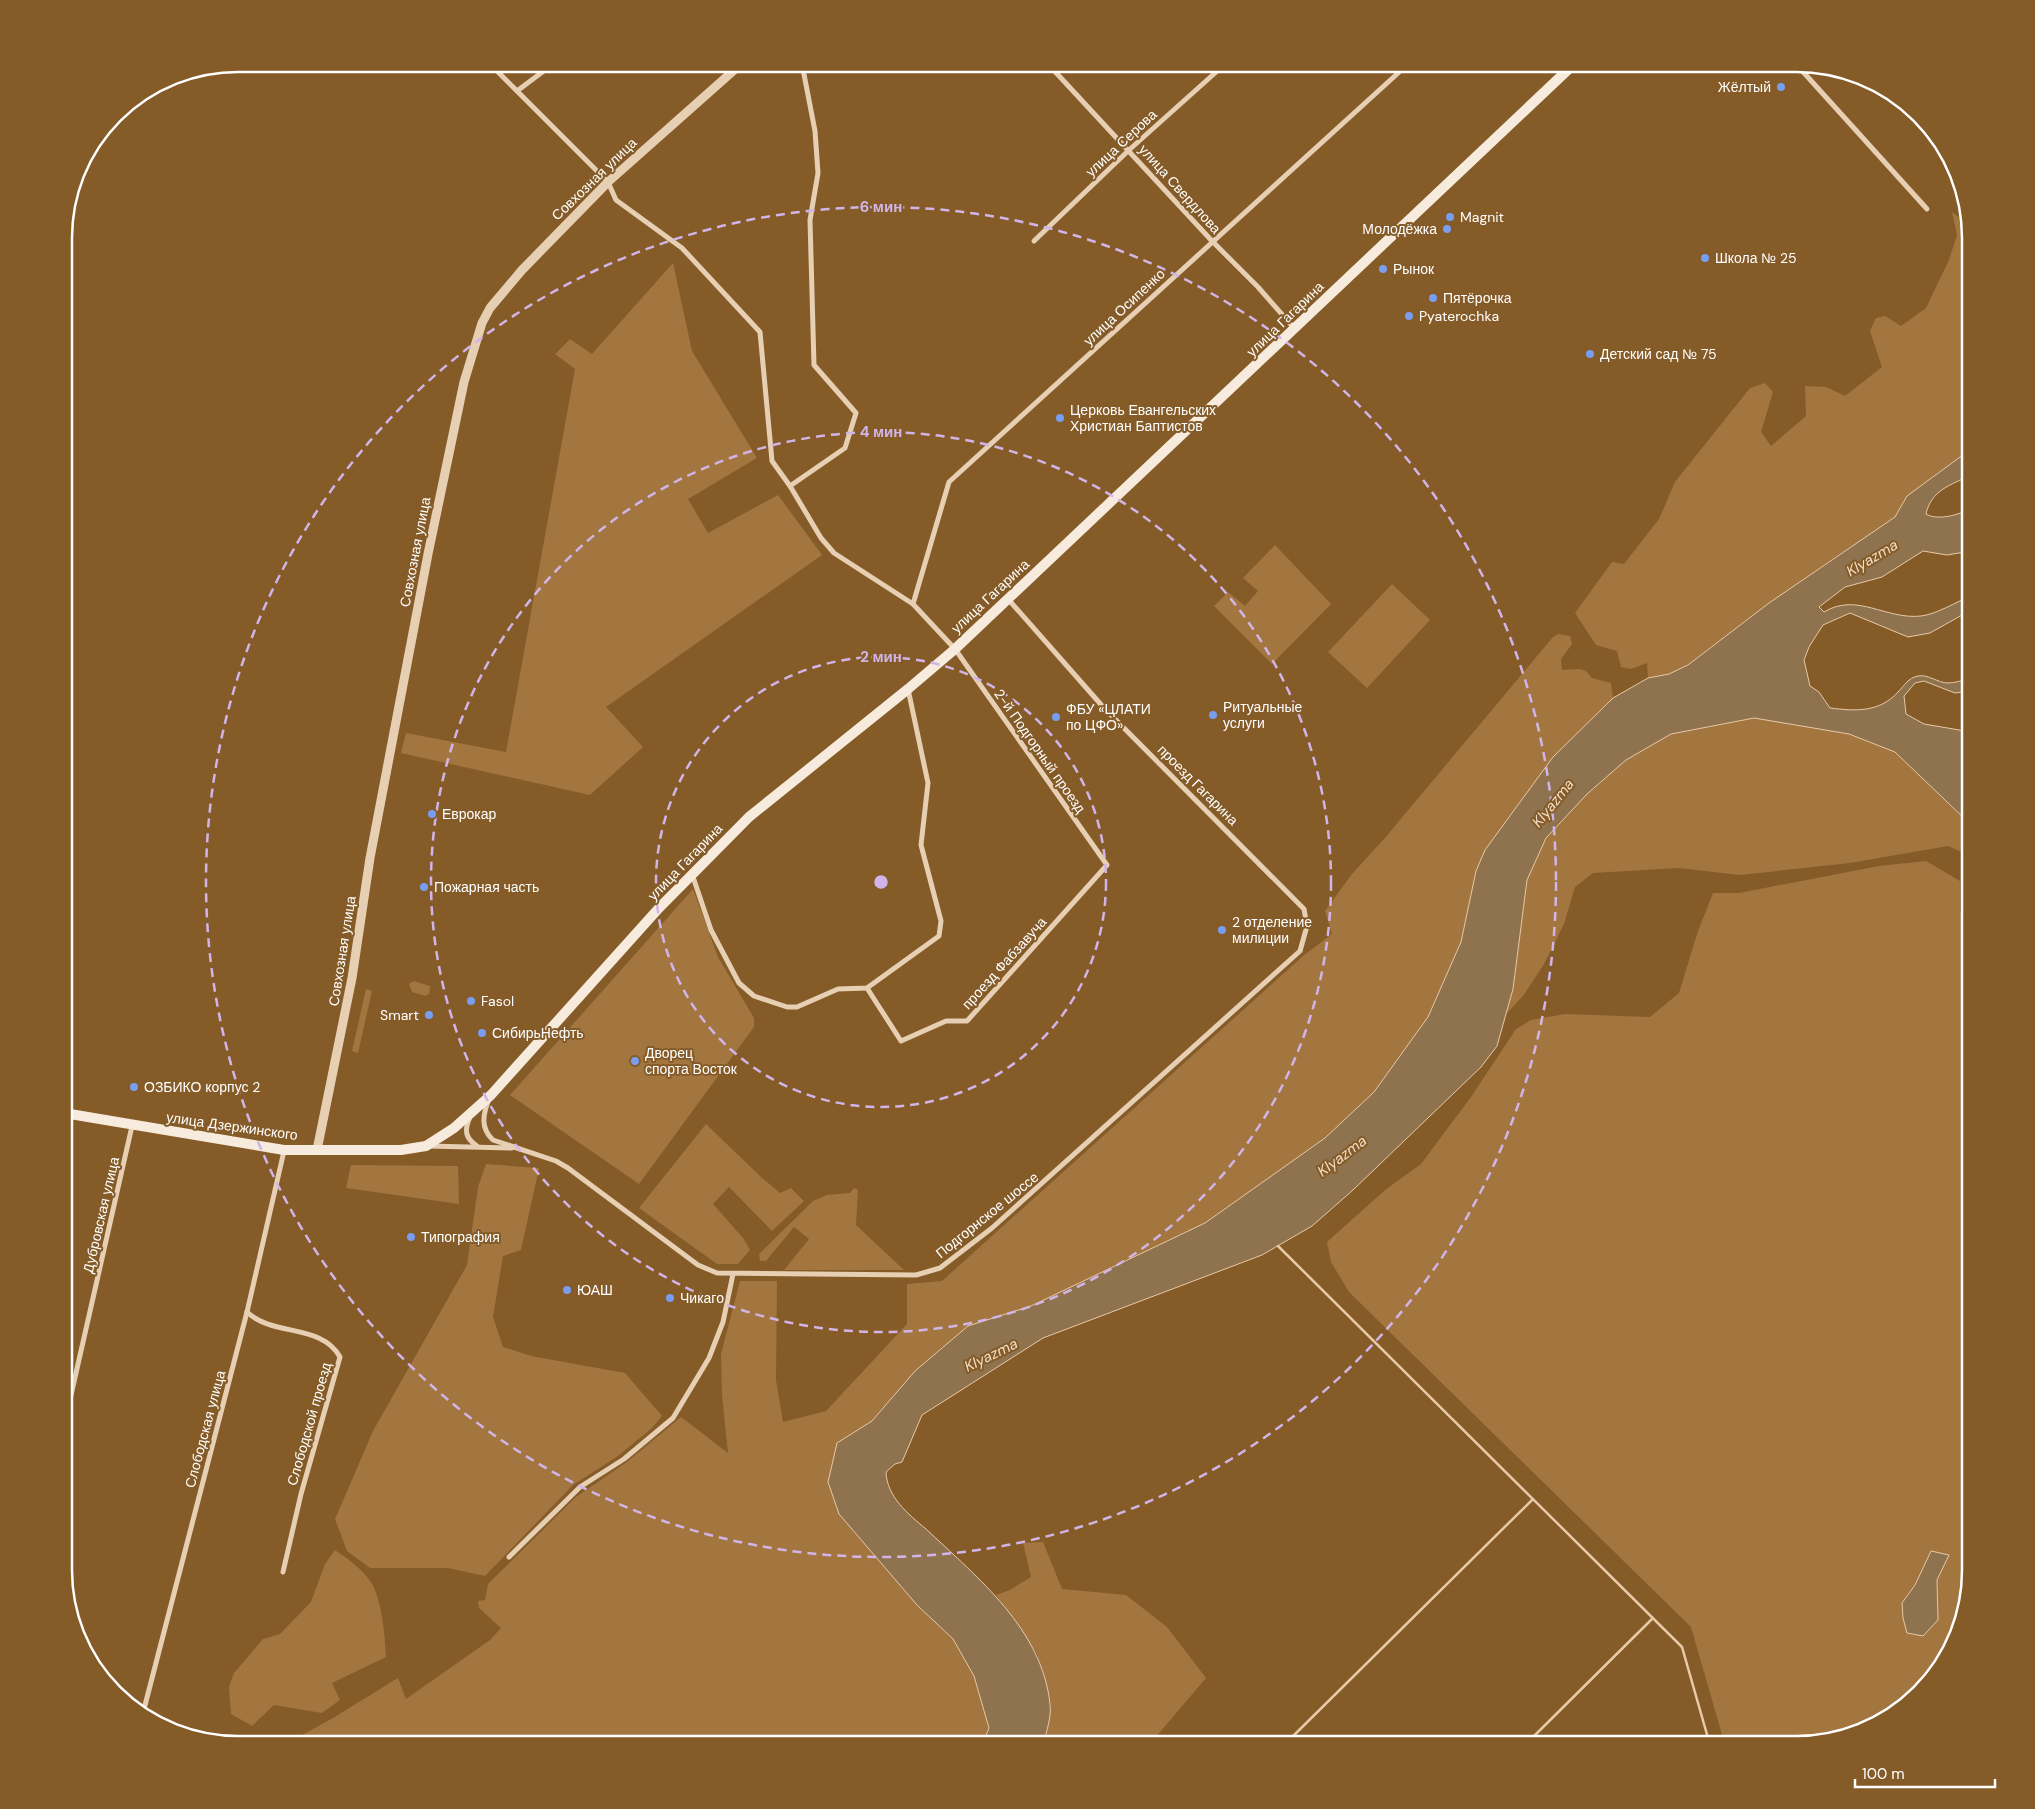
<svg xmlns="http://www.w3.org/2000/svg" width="2035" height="1809" font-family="'DM Sans',sans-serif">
<rect width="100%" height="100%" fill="#855b28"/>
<!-- green -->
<g fill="#a37640" fill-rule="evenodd">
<path d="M 1952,212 L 1969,226 L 1971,239 L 1971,449 L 1908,496 L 1895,517 L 1769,603 L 1688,665 L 1669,674 L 1648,678 L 1647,663 L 1631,669 L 1621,667 L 1617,651 L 1596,645 L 1575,613 L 1612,562 L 1624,564 L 1659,519 L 1675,482 L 1750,388 L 1765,383 L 1773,392 L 1761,432 L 1771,446 L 1806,416 L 1805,386 L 1826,387 L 1845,396 L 1882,367 L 1870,331 L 1876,318 L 1885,316 L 1901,326 L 1926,308 L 1949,260 L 1957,235 Z"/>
<path d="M 673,263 L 692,351 L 757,458 L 688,499 L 708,533 L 778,495 L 822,555 L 606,707 L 643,747 L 590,795 L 401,753 L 406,733 L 506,752 L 575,369 L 555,354 L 570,339 L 592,354 Z"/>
<path d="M 1275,545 L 1331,604 L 1272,664 L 1214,606 L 1228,592 L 1245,606 L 1258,591 L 1243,578 Z"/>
<path d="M 1392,584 L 1430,620 L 1367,688 L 1328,652 Z"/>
<path d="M 1558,634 L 1570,636 L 1572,644 L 1561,659 L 1562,670 L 1579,669 L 1586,671 L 1592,678 L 1611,683 L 1613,698 L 1476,871 L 1461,942 L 1428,1017 L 1374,1092 L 1325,1138 L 1205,1223 L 1031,1306 L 968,1326 L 915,1371 L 872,1421 L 837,1443 L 839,1514 L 917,1605 L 953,1639 L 974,1676 L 989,1728 L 982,1745 L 284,1745 L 333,1718 L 398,1678 L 406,1699 L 490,1640 L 501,1628 L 479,1608 L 478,1601 L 485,1600 L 488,1584 L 576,1497 L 627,1462 L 681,1417 L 728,1453 L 722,1395 L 721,1354 L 740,1281 L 777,1281 L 776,1380 L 783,1422 L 826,1411 L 907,1324 L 907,1284 L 942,1281 L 1303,956 L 1332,934 L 1325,911 L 1352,874 L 1384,839 L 1553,637 Z"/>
<path d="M 1754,718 L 1849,734 L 1895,752 L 1968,822 L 1971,822 L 1971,909 L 1969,909 L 1965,895 L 1966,854 L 1948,846 L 1850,863 L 1740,875 L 1679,868 L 1593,873 L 1575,887 L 1564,924 L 1544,964 L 1523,996 L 1506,1014 L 1513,989 L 1527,880 L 1546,838 L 1587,794 L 1626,760 L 1671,734 Z"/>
<path d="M 1926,861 L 1960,881 L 1960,909 L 1971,957 L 1971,1581 L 1958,1637 L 1920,1694 L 1863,1732 L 1796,1745 L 1725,1745 L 1691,1627 L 1349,1292 L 1331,1262 L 1327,1242 L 1385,1190 L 1421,1164 L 1471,1097 L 1516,1029 L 1531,1020 L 1565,1014 L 1650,1017 L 1679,993 L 1698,931 L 1713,893 L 1739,893 L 1879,866 ZM 1948,1555 L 1937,1580 L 1938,1620 L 1902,1603 L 1923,1572 Z"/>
<path d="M 693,889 L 718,957 L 754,1018 L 754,1027 L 639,1184 L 510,1095 Z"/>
<path d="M 414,981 L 430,986 L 429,994 L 425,996 L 412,992 L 409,984 Z"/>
<path d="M 366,989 L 372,991 L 358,1053 L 352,1051 Z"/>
<path d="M 706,1124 L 761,1177 L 780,1193 L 791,1188 L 804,1201 L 772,1231 L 729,1187 L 713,1204 L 743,1238 L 750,1250 L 738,1264 L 717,1264 L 639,1208 Z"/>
<path d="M 486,1164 L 539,1168 L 521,1250 L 503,1256 L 493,1317 L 503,1347 L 531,1356 L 625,1373 L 662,1416 L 652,1428 L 618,1456 L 573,1485 L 485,1576 L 448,1568 L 370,1568 L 347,1551 L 335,1519 L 373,1431 L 467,1265 L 478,1187 Z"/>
<path d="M 351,1165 L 458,1166 L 459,1204 L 346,1188 Z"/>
<path d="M 854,1188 L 858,1190 L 856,1225 L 904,1270 L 784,1270 L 809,1239 L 794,1227 L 766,1261 L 760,1261 L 759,1254 L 813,1201 L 827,1195 L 850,1193 Z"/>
<path d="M 1043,1542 L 1062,1589 L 1126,1595 L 1167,1627 L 1206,1678 L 1149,1745 L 1043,1745 L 1051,1705 L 1037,1654 L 996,1595 L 1010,1590 L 1031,1577 L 1023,1543 Z"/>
<path d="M 335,1550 C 348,1559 361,1568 370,1581 C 382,1597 385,1637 386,1657 L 332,1683 L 340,1700 L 322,1713 L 274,1705 L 252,1726 L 231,1714 L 229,1687 L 234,1673 L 263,1639 L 280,1634 L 311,1602 L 325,1564 Z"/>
</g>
<!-- water -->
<g fill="#8f724e" stroke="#e8c9a8">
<path d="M 1971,449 L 1971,475 C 1951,485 1931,490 1926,514 C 1937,521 1960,515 1971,508 L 1971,551 L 1947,555 L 1923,551 L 1882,577 L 1845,587 L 1819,607 L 1824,612 C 1857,592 1886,620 1921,616 C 1937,614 1956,602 1971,596 L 1971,610 L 1930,633 L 1908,637 L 1850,613 L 1823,625 L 1809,647 L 1804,660 L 1810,686 L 1819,692 L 1830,708 C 1855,711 1879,713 1898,692 C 1905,685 1908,678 1918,676 C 1928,674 1938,683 1948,683 C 1955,683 1964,680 1971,678 L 1971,691 L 1955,693 L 1924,681 L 1915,683 L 1904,696 L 1906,714 L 1924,724 L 1971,732 L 1971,822 L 1968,822 L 1895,752 L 1849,734 L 1754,718 L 1671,734 L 1626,760 L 1587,794 L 1546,838 L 1527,880 L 1513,989 L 1497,1046 L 1481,1067 L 1353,1190 L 1312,1226 L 1262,1255 L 1043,1338 L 922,1415 L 902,1462 L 895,1464 L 886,1472 C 887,1497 908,1514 926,1529 C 978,1578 1042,1629 1050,1704 C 1052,1716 1046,1733 1043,1745 L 982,1745 L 989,1728 L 974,1676 L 953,1639 L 917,1605 L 839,1514 L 828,1482 L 837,1443 L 872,1421 L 915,1371 L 968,1326 L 1031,1306 L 1205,1223 L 1325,1138 L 1374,1092 L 1428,1017 L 1461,942 L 1476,871 L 1485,850 L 1553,757 L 1613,698 L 1648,678 L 1669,674 L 1688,665 L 1769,603 L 1895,517 L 1907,496 Z"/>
<path d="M 1931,1551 L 1949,1555 L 1937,1580 L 1938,1620 L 1923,1636 L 1907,1633 L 1903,1618 L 1902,1603 L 1915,1585 Z"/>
</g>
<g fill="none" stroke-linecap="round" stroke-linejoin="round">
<!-- stream -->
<g stroke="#e8c9a8" stroke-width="2.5">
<path d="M 1278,1246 L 1682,1647 L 1710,1745"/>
<path d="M 1284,1745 L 1533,1499"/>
<path d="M 1525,1745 L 1653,1618"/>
</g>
<!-- minor -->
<g stroke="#e7cfb3" stroke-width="5">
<path d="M 490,64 L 608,182 L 616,200 L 682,248 L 760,332 L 772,461 L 790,486 L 821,538 L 834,553 L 913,604 L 955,649 L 1107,865 L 967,1021 L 946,1021 L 901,1041 L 867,988"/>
<path d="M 1048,64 L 1212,241 L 1258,287 L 1294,328"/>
<path d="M 1796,64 L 1927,209"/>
<path d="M 517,91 L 553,64"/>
<path d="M 1034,241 L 1129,150 L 1225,64"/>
<path d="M 790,486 L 845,448 L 856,413 L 814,365 L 810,220 L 818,173 L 815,131 L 802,64"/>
<path d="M 913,604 L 949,482 L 1408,64"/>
<path d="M 692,874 L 711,930 L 739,983 L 754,996 L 787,1007 L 797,1007 L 838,989 L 867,988 L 939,936 L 941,921 L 921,845 L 928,783 L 908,689"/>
<path d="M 489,1099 C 483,1114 480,1128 493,1140 L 556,1161 L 568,1168 L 698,1265 L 717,1273 L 916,1275 L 940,1268 L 992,1228 L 1300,951 L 1307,926 L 1304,909 L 1104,708 L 1008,599"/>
<path d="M 470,1117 C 464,1130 465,1138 477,1146"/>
<path d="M 428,1146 L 512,1148"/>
<path d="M 247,1312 C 273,1337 321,1323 340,1357 L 301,1494 L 283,1572"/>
<path d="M 64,1426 L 132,1126"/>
<path d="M 509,1557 L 580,1487 L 624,1459 L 673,1418 L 709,1358 L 723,1322 L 733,1274"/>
<path d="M 143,1713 L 247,1312 L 284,1151"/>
</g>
<!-- tertiary -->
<path stroke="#e7cfb3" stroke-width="9" d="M 317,1150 L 352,978 L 370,858 L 428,554 L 464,382 L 482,323 L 490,308 L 522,270 L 608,182 L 741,64"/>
<!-- secondary -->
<path stroke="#f7ebdd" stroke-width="10" d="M 64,1113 L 284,1150 L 401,1150 L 426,1146 L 454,1128 L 491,1095 L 659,908 L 749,817 L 908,689 L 955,649 L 1574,64"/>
</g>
<!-- distance rings -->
<g fill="none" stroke="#d1b5e9" stroke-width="2.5" stroke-dasharray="9 6">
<circle cx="881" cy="882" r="225"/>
<circle cx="881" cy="882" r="450"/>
<circle cx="881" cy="882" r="675"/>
</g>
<!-- markers -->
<g fill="#799def" stroke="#855b28" stroke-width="2">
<circle cx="1781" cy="87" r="5"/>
<circle cx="1450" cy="217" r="5"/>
<circle cx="1447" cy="229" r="5"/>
<circle cx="1705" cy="258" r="5"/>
<circle cx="1383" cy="269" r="5"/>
<circle cx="1433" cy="298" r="5"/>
<circle cx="1409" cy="316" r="5"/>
<circle cx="1590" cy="354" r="5"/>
<circle cx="1060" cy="418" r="5"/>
<circle cx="1213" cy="715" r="5"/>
<circle cx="1056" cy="717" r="5"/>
<circle cx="432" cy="814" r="5"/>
<circle cx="424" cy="887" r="5"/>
<circle cx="1222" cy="930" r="5"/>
<circle cx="471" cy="1001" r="5"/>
<circle cx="429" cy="1015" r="5"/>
<circle cx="482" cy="1033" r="5"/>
<circle cx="635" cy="1061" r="5"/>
<circle cx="134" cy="1087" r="5"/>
<circle cx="411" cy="1237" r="5"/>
<circle cx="567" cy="1290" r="5"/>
<circle cx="670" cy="1298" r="5"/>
</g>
<g text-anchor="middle" stroke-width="4" stroke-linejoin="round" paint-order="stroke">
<!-- poi labels -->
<g font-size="14" fill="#fff" stroke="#855b28" text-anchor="start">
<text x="1771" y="92" text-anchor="end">Жёлтый</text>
<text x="1460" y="222">Magnit</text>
<text x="1437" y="234" text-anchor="end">Молодёжка</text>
<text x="1715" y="263">Школа № 25</text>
<text x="1393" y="274">Рынок</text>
<text x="1443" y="303">Пятёрочка</text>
<text x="1419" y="321">Pyaterochka</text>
<text x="1600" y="359">Детский сад № 75</text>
<text x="1070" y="415">Церковь Евангельских<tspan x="1070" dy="16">Христиан Баптистов</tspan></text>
<text x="1223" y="712">Ритуальные<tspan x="1223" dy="16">услуги</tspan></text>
<text x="1066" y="714">ФБУ «ЦЛАТИ<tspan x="1066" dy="16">по ЦФО»</tspan></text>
<text x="442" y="819">Еврокар</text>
<text x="434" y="892">Пожарная часть</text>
<text x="1232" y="927">2 отделение<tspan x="1232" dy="16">милиции</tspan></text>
<text x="481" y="1006">Fasol</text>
<text x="419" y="1020" text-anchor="end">Smart</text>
<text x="492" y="1038">СибирьНефть</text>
<text x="645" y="1058">Дворец<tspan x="645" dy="16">спорта Восток</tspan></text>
<text x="144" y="1092">ОЗБИКО корпус 2</text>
<text x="421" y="1242">Типография</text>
<text x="577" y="1295">ЮАШ</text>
<text x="680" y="1303">Чикаго</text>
</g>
<!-- street labels -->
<g font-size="14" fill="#fff" stroke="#855b28">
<text transform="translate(1121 143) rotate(-43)" y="5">улица Серова</text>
<text transform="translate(594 179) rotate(-44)" y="5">Совхозная улица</text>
<text transform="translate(1180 189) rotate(48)" y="5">улица Свердлова</text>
<text transform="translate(1124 307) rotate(-43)" y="5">улица Осипенко</text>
<text transform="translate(1285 319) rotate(-44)" y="5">улица Гагарина</text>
<text transform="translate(415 552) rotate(-79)" y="5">Совхозная улица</text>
<text transform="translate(990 596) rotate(-43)" y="5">улица Гагарина</text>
<text transform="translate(1040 751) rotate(55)" y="5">2-й Подгорный проезд</text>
<text transform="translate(1198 785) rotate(45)" y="5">проезд Гагарина</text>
<text transform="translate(685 862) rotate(-46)" y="5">улица Гагарина</text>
<text transform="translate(342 951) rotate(-81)" y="5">Совхозная улица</text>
<text transform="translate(1004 963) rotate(-48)" y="5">проезд Фабзавуча</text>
<text transform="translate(232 1126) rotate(8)" y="5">улица Дзержинского</text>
<text transform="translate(101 1215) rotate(-77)" y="5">Дубровская улица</text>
<text transform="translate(987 1215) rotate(-39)" y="5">Подгорнское шоссе</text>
<text transform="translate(309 1424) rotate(-74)" y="5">Слободской проезд</text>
<text transform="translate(205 1429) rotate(-75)" y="5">Слободская улица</text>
</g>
<!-- water labels -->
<g font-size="15" font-style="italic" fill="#f1dec9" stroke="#855b28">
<text transform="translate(1872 558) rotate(-31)" y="5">Klyazma</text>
<text transform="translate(1553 803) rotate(-51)" y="5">Klyazma</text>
<text transform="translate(1342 1156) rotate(-37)" y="5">Klyazma</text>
<text transform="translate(991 1355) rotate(-26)" y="5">Klyazma</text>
</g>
</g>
<!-- crop -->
<path d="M0 0H2035V1809H0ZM238 72H1796A166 166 0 0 1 1962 238V1570A166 166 0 0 1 1796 1736H238A166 166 0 0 1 72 1570V238A166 166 0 0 1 238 72Z" fill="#855b28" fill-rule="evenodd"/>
<path fill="none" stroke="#fff" stroke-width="2.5" d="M238 72H1796A166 166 0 0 1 1962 238V1570A166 166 0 0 1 1796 1736H238A166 166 0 0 1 72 1570V238A166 166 0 0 1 238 72Z"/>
<circle cx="881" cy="882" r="8" fill="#d1b5e9" stroke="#855b28" stroke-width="2.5"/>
<g font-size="15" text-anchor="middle" font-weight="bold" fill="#d1b5e9" stroke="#855b28" stroke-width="4" stroke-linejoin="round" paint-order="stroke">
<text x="881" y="212">6 мин</text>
<text x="881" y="437">4 мин</text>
<text x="881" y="662">2 мин</text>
</g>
<!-- scale -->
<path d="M1855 1779v8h140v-8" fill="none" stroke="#ffffff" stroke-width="2.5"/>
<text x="1862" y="1779" font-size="15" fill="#ffffff" stroke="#855b28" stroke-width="4" paint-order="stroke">100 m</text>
</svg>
